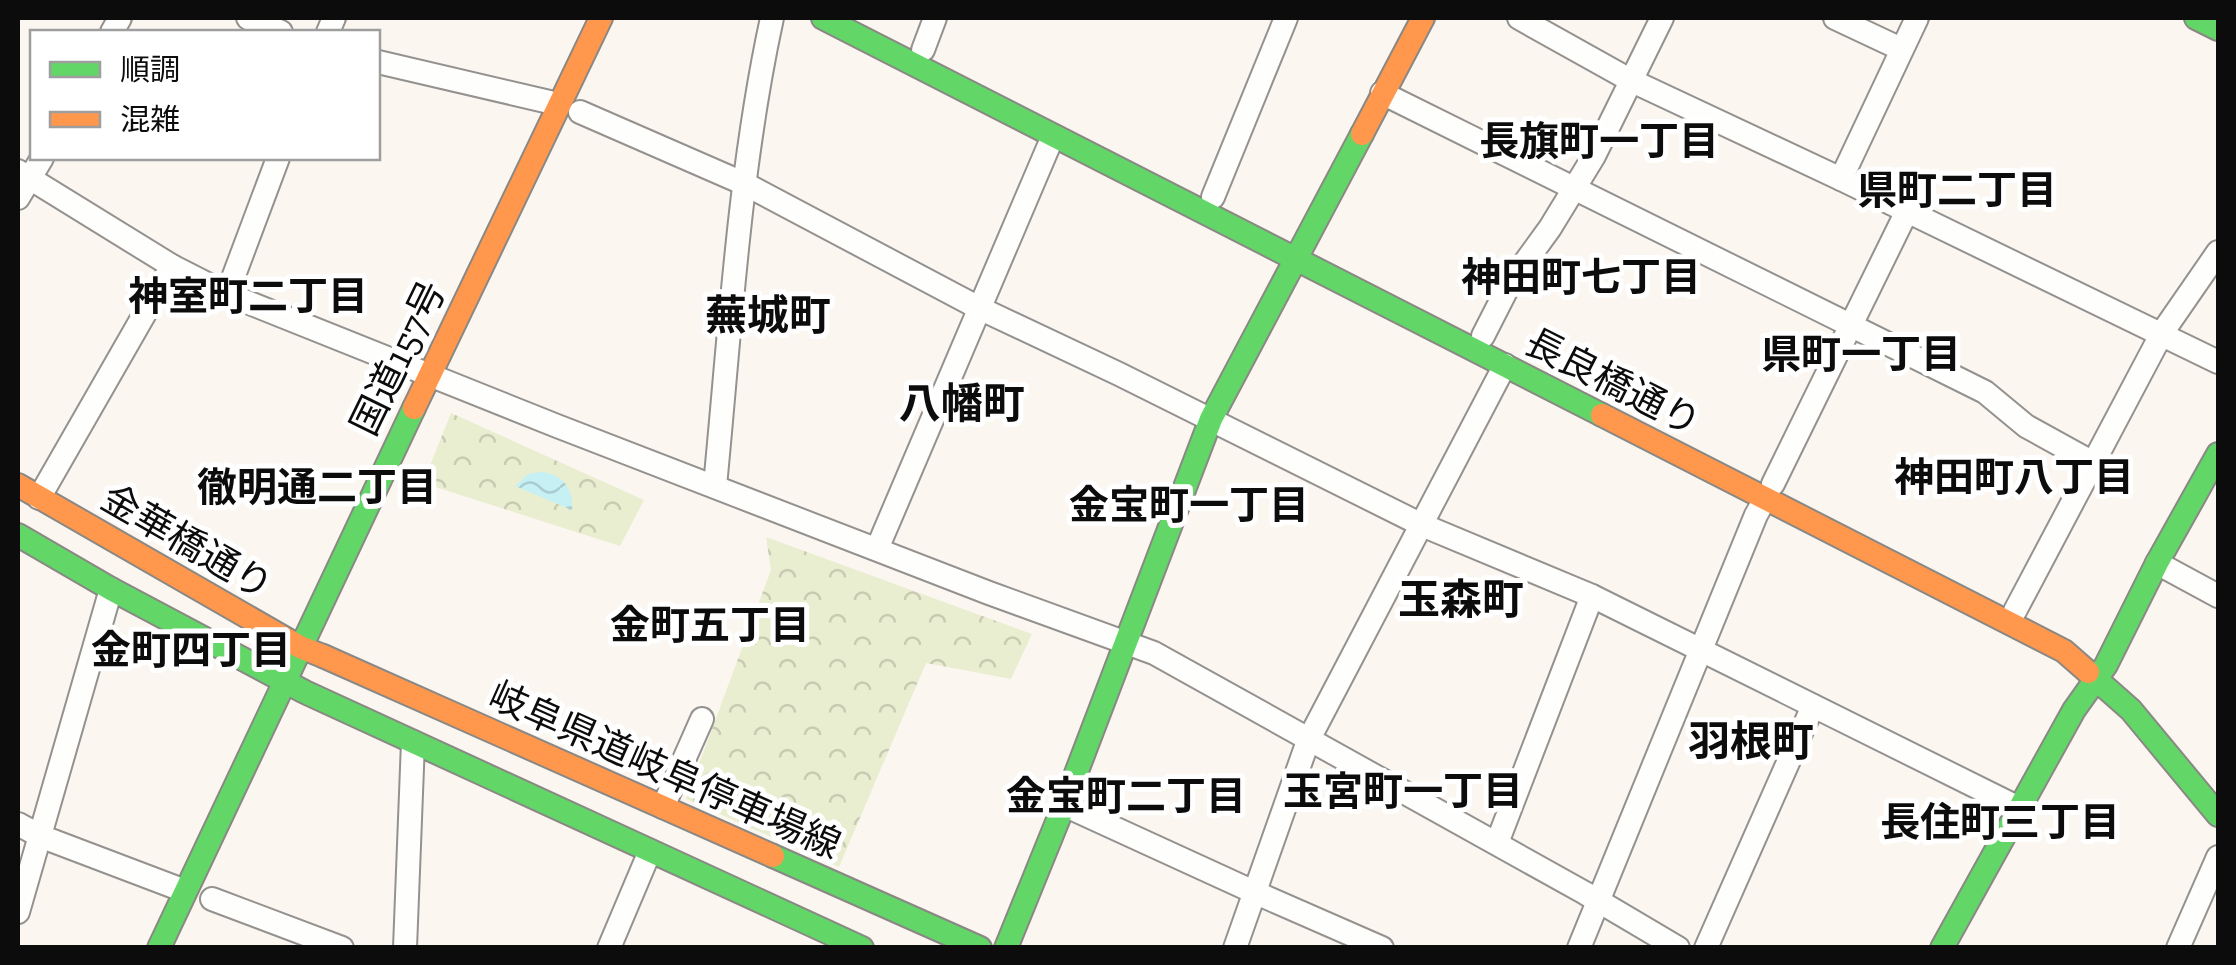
<svg xmlns="http://www.w3.org/2000/svg" width="2236" height="965" font-family="'Zilla Slab','Noto Sans JP',serif">
<defs>
<pattern id="park-crowns" width="20" height="18" patternUnits="userSpaceOnUse" patternTransform="scale(2.5)"><rect width="20" height="18" fill="#eaeed0"/><path d="M2 6a3 3 0 1 1 6 0M12 15a3 3 0 1 1 6 0" fill="none" stroke="#c8cbb1"/></pattern>
<pattern id="water-waves" width="16" height="10" patternUnits="userSpaceOnUse" patternTransform="scale(2.5)"><rect width="16" height="10" fill="#c7f0f4"/><path d="M0 5q4-4 8 0t8 0" fill="none" stroke="#aacdd0"/></pattern>
</defs>
<rect width="100%" height="100%" fill="#fbf6f0"/>
<!-- park -->
<g fill="url(#park-crowns)">
<path d="M 451,413 L 644,500 L 620,546 L 423,483 Z"/>
<path d="M 766,537 L 1032,634 L 1011,679 L 926,663 L 839,867 L 686,799 L 771,570 Z"/>
</g>
<!-- water -->
<path fill="url(#water-waves)" d="M 539,472 C 562,473 574,488 572,510 L 515,486 L 528,474 Z"/>
<g fill="none" stroke-linecap="round" stroke-linejoin="round">
<!-- street casing -->
<g stroke="#94918f" stroke-width="26">
<g id="street">
<path d="M 248,18 L 281,32"/>
<path d="M 1519,18 L 1630,80 L 1841,179 L 2218,362"/>
<path d="M 1835,18 L 1901,49"/>
<path d="M 112,32 L 120,18"/>
<path d="M 328,32 L 334,18"/>
<path d="M 923,50 L 935,18"/>
<path d="M 378,62 L 558,104"/>
<path d="M 1382,93 L 1985,392 L 2026,426 L 2093,463"/>
<path d="M 580,112 L 745,184 L 979,308 L 1119,374 L 1422,525 L 1592,596 L 2019,808"/>
<path d="M 18,171 L 172,266 L 227,294 L 557,426 L 989,593 L 1154,653 L 1585,893 L 1678,948"/>
<path d="M 1841,179 L 1917,18"/>
<path d="M 1213,197 L 1286,18"/>
<path d="M 18,198 L 42,158"/>
<path d="M 227,294 L 278,158"/>
<path d="M 1483,336 L 1510,283 L 1550,228 L 1594,156 L 1662,18"/>
<path d="M 1773,484 L 1907,211"/>
<path d="M 715,486 C 730,332 739,169 772,18"/>
<path d="M 39,498 L 172,266"/>
<path d="M 877,549 L 1053,136"/>
<path d="M 2157,563 L 2218,596"/>
<path d="M 2015,611 L 2162,333 L 2218,252"/>
<path d="M 1064,805 L 1254,892 L 1382,948"/>
<path d="M 663,807 L 702,719"/>
<path d="M 18,824 L 40,836 L 185,891"/>
<path d="M 1497,843 L 1592,596"/>
<path d="M 212,899 L 342,948"/>
<path d="M 18,912 L 111,589"/>
<path d="M 405,948 L 413,742"/>
<path d="M 609,948 L 650,851"/>
<path d="M 1235,948 L 1308,741 L 1505,365"/>
<path d="M 1579,948 L 1756,515 L 1765,499"/>
<path d="M 1706,948 L 1813,706"/>
<path d="M 2178,948 L 2218,857"/>
</g>
</g>
<!-- fast casing -->
<g stroke="#8a8885" stroke-width="26">
<g id="fast">
<path d="M 823,18 L 1602,415"/>
<path d="M 2196,18 L 2218,29"/>
<path d="M 18,535 L 111,589 L 303,691"/>
<path d="M 2088,672 L 2131,710 L 2218,815"/>
<path d="M 307,693 L 862,948"/>
<path d="M 773,856 L 980,948"/>
<path d="M 159,948 L 414,408"/>
<path d="M 1006,948 L 1064,805 L 1211,419 L 1362,134"/>
<path d="M 1942,948 L 2074,710 L 2106,665 L 2157,563 L 2218,454"/>
</g>
</g>
<!-- slow casing -->
<g stroke="#8a8885" stroke-width="26">
<g id="slow">
<path d="M 1362,134 L 1423,18"/>
<path d="M 414,408 L 601,18"/>
<path d="M 1602,415 L 2064,651 L 2088,672"/>
<path d="M 18,485 L 300,647 L 323,656"/>
<path d="M 323,656 L 773,856"/>
</g>
</g>
<!-- street -->
<use href="#street" stroke="#fefefd" stroke-width="22"/>
<!-- fast -->
<use href="#fast" stroke="#63d668" stroke-width="22"/>
<!-- slow -->
<use href="#slow" stroke="#ff974d" stroke-width="22"/>
</g>
<g text-anchor="middle" stroke-width="10" stroke-linejoin="round" paint-order="stroke">
<!-- street labels -->
<g font-size="38" fill="#0c0c0c" stroke="#fff">
<text transform="translate(398 358) rotate(-64)" y="13">国道157号</text>
<text transform="translate(1613 382) rotate(27)" y="13">長良橋通り</text>
<text transform="translate(187 542) rotate(30)" y="13">金華橋通り</text>
<text transform="translate(665 770) rotate(24)" y="13">岐阜県道岐阜停車場線</text>
</g>
<!-- neighbourhood labels -->
<g font-size="40" font-weight="bold" fill="#0c0c0c" stroke="#fff">
<text x="1599" y="155">長旗町一丁目</text>
<text x="1957" y="204">県町二丁目</text>
<text x="1581" y="291">神田町七丁目</text>
<text x="248" y="310">神室町二丁目</text>
<text x="1861" y="368">県町一丁目</text>
<text x="2014" y="491">神田町八丁目</text>
<text x="317" y="501">徹明通二丁目</text>
<text x="1189" y="519">金宝町一丁目</text>
<text x="710" y="639">金町五丁目</text>
<text x="191" y="664">金町四丁目</text>
<text x="1403" y="805">玉宮町一丁目</text>
<text x="1126" y="810">金宝町二丁目</text>
<text x="2000" y="836">長住町三丁目</text>
</g>
<!-- quarter labels -->
<g font-size="42" font-weight="bold" fill="#0c0c0c" stroke="#fff">
<text x="768" y="330">蕪城町</text>
<text x="962" y="418">八幡町</text>
<text x="1461" y="614">玉森町</text>
<text x="1751" y="756">羽根町</text>
</g>
</g>
<!-- border -->
<rect width="2236" height="965" fill="none" stroke="#0c0c0c" stroke-width="40"/>
<!-- legend -->
<rect x="30" y="30" width="350" height="130" fill="#ffffff" stroke="#9e9e9e" stroke-width="2.5"/>
<rect x="50" y="62" width="50" height="15" fill="#63d668" stroke="#9e9e9e" stroke-width="2.5"/>
<text x="120" y="80" font-size="30" fill="#0c0c0c">順調</text>
<rect x="50" y="112" width="50" height="15" fill="#ff974d" stroke="#9e9e9e" stroke-width="2.5"/>
<text x="120" y="130" font-size="30" fill="#0c0c0c">混雑</text>
</svg>
